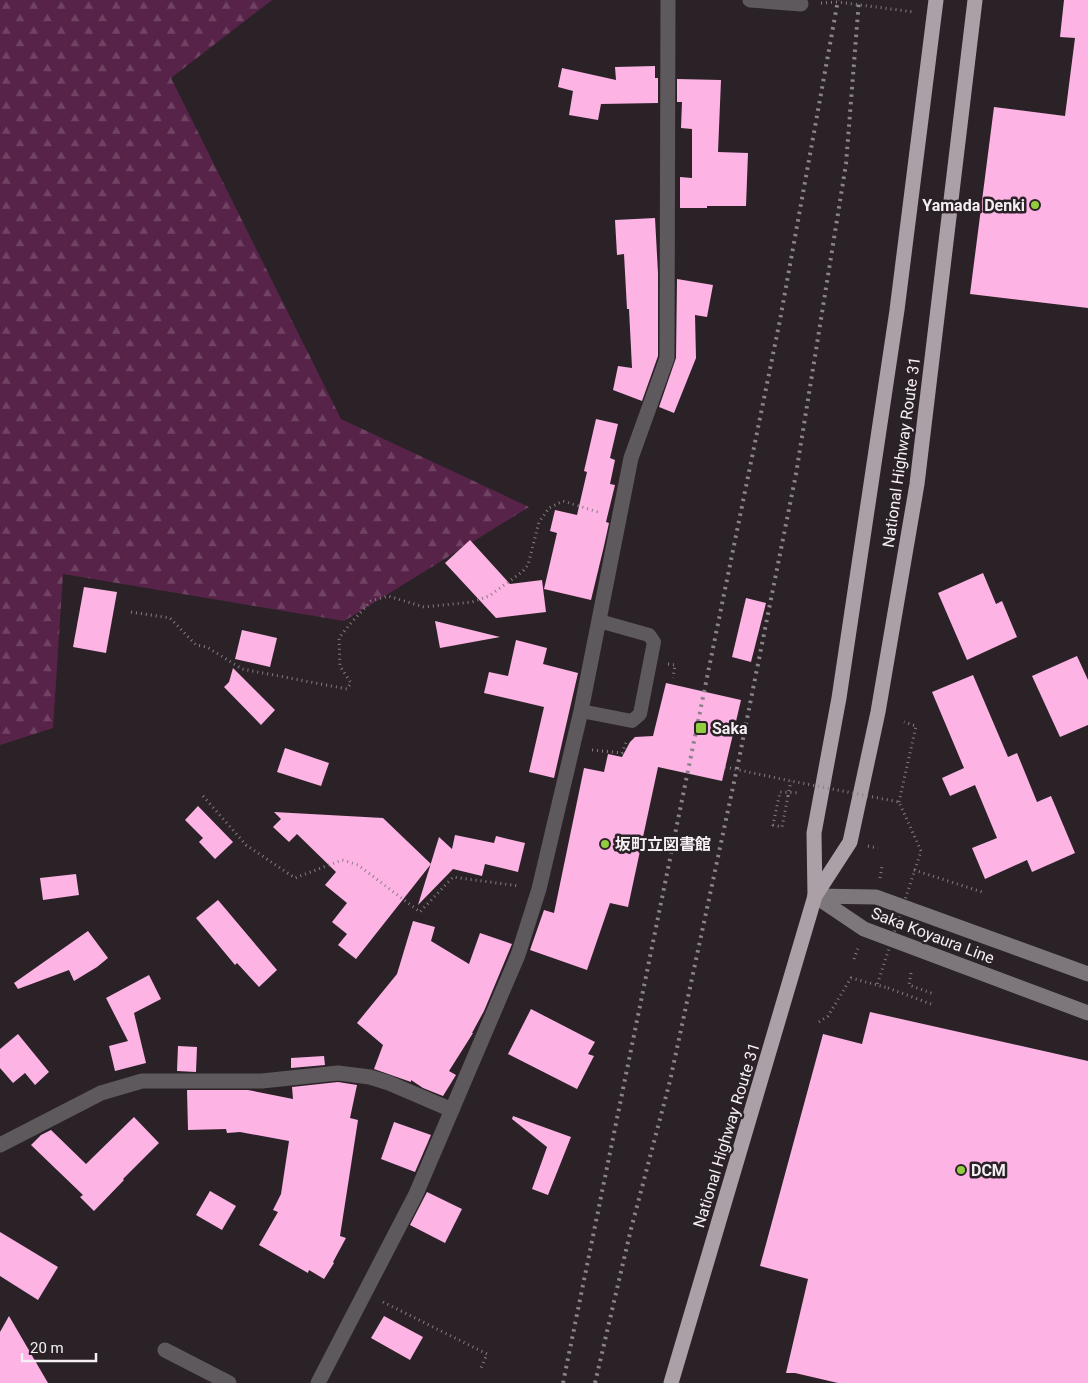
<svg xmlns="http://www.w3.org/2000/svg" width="1088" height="1383" font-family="Roboto,'Noto Sans JP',sans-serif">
<defs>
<pattern id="forest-firs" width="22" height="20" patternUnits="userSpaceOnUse" patternTransform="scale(1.25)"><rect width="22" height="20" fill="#572348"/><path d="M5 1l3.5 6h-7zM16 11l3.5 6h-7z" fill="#704363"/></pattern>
</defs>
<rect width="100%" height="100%" fill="#2b2228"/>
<!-- forest -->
<path fill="url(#forest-firs)" d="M 0,0 L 272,0 L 171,78 L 341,419 L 529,507 L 344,621 L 63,574 L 53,728 L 0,745 Z"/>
<!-- building -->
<g fill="#fdb3e4">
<path d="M 1064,0 L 1088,0 L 1088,308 L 970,294 L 994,107 L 1065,116 L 1075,38 L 1060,37 Z"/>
<path d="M 655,66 L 655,78 L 658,78 L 658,103 L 601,104 L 598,120 L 569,115 L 573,91 L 558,87 L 562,68 L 616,80 L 615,67 Z"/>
<path d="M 677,79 L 721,80 L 718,152 L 748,153 L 746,206 L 707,206 L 707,208 L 680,208 L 680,177 L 692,178 L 692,129 L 681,128 L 682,102 L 677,102 Z"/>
<path d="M 655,218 L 658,273 L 658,356 L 642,401 L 613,390 L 618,366 L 632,368 L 629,309 L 627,309 L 624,254 L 617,255 L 615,220 Z"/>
<path d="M 677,279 L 713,285 L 707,317 L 695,315 L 696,358 L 674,413 L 659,407 L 676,358 Z"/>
<path d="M 596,419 L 618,424 L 610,458 L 615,460 L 610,484 L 615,485 L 606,522 L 609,523 L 604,546 L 591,600 L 544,589 L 557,533 L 550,531 L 555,510 L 577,515 L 587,472 L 584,471 Z"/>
<path d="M 470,540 L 510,584 L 542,580 L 546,612 L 496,618 L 445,563 Z"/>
<path d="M 983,573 L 996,604 L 1002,601 L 1017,637 L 967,660 L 938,593 Z"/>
<path d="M 84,587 L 117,592 L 106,653 L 73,647 Z"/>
<path d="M 746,598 L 766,603 L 751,662 L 732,657 Z"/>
<path d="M 435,621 L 500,637 L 440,648 Z"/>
<path d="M 242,630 L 277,638 L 270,667 L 235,659 Z"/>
<path d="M 516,640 L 547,648 L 543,664 L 578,673 L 554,778 L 529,772 L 544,707 L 484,693 L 489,672 L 508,676 Z"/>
<path d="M 1077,656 L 1088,680 L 1088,725 L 1060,737 L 1032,676 Z"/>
<path d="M 233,668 L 275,710 L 261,725 L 224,687 L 229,682 Z"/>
<path d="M 973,675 L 1008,757 L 1017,753 L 1037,802 L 1051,796 L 1075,853 L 1032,872 L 1027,860 L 985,879 L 972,848 L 997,838 L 975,785 L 950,796 L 942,778 L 964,768 L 932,692 Z"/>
<path d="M 666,683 L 741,700 L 722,781 L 658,767 L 628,907 L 610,903 L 587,970 L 530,950 L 544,910 L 554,913 L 584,768 L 604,772 L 608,754 L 622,757 L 630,742 L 635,737 L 653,736 Z"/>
<path d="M 285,748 L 329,763 L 321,786 L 277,772 Z"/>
<path d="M 198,806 L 233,842 L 215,859 L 199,842 L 203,838 L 185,820 Z"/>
<path d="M 274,812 L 383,818 L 431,864 L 356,959 L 338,945 L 347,934 L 332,922 L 347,903 L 325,885 L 336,872 L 297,834 L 289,842 L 273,827 L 281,819 Z"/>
<path d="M 455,835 L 494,843 L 496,836 L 525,843 L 518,872 L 485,864 L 482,876 L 453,869 L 418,905 L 439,837 L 452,849 Z"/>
<path d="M 76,874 L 79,895 L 43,900 L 40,878 Z"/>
<path d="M 218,900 L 277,970 L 259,987 L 237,963 L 235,965 L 196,918 Z"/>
<path d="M 413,921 L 435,927 L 431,941 L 469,964 L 480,933 L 512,944 L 484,1011 L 472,1033 L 473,1033 L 449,1071 L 456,1075 L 443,1096 L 423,1088 L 411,1080 L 411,1082 L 374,1069 L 383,1045 L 357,1023 L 397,974 Z"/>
<path d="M 88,931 L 108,958 L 97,967 L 74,981 L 69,970 L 18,989 L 14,983 Z"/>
<path d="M 149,975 L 161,999 L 134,1013 L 146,1063 L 115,1071 L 109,1046 L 128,1041 L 106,998 Z"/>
<path d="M 531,1009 L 595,1042 L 588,1054 L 594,1056 L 577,1089 L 508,1054 Z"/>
<path d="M 870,1012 L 1088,1061 L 1088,1383 L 838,1383 L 795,1373 L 786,1373 L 808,1279 L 760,1266 L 823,1034 L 862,1044 Z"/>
<path d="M 18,1034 L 49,1072 L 35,1085 L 25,1073 L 13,1083 L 0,1068 L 0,1049 Z"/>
<path d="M 178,1046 L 197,1047 L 196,1072 L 177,1071 Z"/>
<path d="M 324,1056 L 325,1065 L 291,1068 L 291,1058 Z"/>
<path d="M 338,1082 L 357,1085 L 350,1118 L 358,1120 L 340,1236 L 346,1238 L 333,1262 L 334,1263 L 324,1279 L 309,1270 L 308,1273 L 259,1245 L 278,1212 L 273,1210 L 281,1194 L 289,1141 L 240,1132 L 227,1133 L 226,1129 L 188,1130 L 187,1090 L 248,1090 L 293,1099 L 292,1087 Z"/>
<path d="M 513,1116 L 571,1137 L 548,1195 L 532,1189 L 547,1147 L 512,1119 Z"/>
<path d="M 134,1117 L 159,1143 L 123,1179 L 124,1180 L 94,1211 L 80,1197 L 83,1195 L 31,1145 L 41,1135 L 51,1130 L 86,1164 Z"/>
<path d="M 394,1122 L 431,1135 L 415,1172 L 381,1159 Z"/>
<path d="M 210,1191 L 236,1206 L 222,1230 L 196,1215 Z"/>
<path d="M 427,1192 L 462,1209 L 445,1243 L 410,1225 Z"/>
<path d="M 0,1232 L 58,1267 L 38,1300 L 0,1276 Z"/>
<path d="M 9,1316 L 48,1383 L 0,1383 L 0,1332 Z"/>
<path d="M 384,1316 L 423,1337 L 410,1360 L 371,1338 Z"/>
</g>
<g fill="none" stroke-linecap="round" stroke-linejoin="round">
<!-- path -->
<g stroke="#857d82" stroke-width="3" stroke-dasharray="1 4" stroke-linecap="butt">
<path d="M 821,3 L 838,2 L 914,12"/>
<path d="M 131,612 L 170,618 L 196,645 L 207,647 L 242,669 L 347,689 L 351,683 L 340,666 L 339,638 L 350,624 L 371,601 L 388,596 L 424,607 L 472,602 L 489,596 L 522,572 L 528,565 L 539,522 L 549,508 L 563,501 L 601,513"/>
<path d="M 668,664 L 675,665 L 673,678"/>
<path d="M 592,750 L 622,753 L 627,740"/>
<path d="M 203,796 L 246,845 L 295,878 L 342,860 L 358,865 L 420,912 L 453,877 L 519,886"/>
<path d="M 788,796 L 782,827 L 773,825 L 780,792 L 799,793"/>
<path d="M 899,802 L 916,726 L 904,722"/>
<path d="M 868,846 L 878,848"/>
<path d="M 914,870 L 982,892"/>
<path d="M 880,878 L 882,866"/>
<path d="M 854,959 L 858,948"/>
<path d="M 911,973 L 909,985 L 934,994"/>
<path d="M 888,988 L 931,1004"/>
<path d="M 819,1022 L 828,1016 L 851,978 L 877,985"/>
<path d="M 383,1302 L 487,1354 L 481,1368"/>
</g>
<!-- lane -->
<path stroke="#5e595c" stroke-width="14" d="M 581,711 L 632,721 L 640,714 L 654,642 L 649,635 L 599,621"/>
<!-- street -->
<g stroke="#5e595c" stroke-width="15">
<path d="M 750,0 L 801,4"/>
<path d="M 0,1145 L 101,1093 L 142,1081 L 262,1081 L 338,1073 L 370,1077 L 389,1083 L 452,1110"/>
<path d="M 165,1350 L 229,1383"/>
<path d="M 318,1383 L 416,1194 L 518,955 L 539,889 L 581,711 L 631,458 L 667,358 L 668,0"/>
</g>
<!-- secondary -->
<g stroke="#7d767a" stroke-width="15">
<path d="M 815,896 L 864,929 L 1088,1013"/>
<path d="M 815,896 L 876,897 L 1088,974"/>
</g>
<!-- highway -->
<g stroke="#aba0a7" stroke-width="15">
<path d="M 815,896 L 814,833 L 839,698 L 897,310 L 936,0"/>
<path d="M 671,1383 L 815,896 L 850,842 L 878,712 L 917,484 L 975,0"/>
</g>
<!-- rail -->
<g stroke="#8a8388" stroke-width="4" stroke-dasharray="2.5 5" stroke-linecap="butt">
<path d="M 563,1383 L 780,320 L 838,0"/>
<path d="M 595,1383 L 631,1229 L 670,1081 L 739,759 L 796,474 L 846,164 L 859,0"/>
</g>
<!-- path-bridge -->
<g stroke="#857d82" stroke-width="3" stroke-dasharray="1 4" stroke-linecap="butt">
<path d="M 725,767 L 791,781 L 899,802 L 921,851 L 877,985 L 888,988"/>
<path d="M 788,796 L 791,781"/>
</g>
</g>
<!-- markers -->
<g fill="#92cd3f" stroke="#2b2228" stroke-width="2">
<circle cx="1035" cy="205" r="5"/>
<rect x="695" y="722" width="12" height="12" rx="2.5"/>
<circle cx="605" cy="844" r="5"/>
<circle cx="961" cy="1170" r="5"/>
</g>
<g text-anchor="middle" stroke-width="5" stroke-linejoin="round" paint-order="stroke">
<!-- poi labels -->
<g font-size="16" font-weight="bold" fill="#f5eff3" stroke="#2b2228" text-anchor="start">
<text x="1025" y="211" text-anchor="end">Yamada Denki</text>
<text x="712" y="734">Saka</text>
<text x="615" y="850">坂町立図書館</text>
<text x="971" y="1176">DCM</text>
</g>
<!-- street labels -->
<g font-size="16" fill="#f5eff3" stroke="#2b2228">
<text transform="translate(901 452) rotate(-82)" y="6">National Highway Route 31</text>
<text transform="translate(933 935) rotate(21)" y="6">Saka Koyaura Line</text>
<text transform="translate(726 1135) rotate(-73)" y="6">National Highway Route 31</text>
</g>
</g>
<!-- scale -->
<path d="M22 1353v8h74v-8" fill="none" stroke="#f5eff3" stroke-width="2.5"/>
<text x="30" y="1353" font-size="15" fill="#f5eff3" stroke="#2b2228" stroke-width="4" paint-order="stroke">20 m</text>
</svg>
